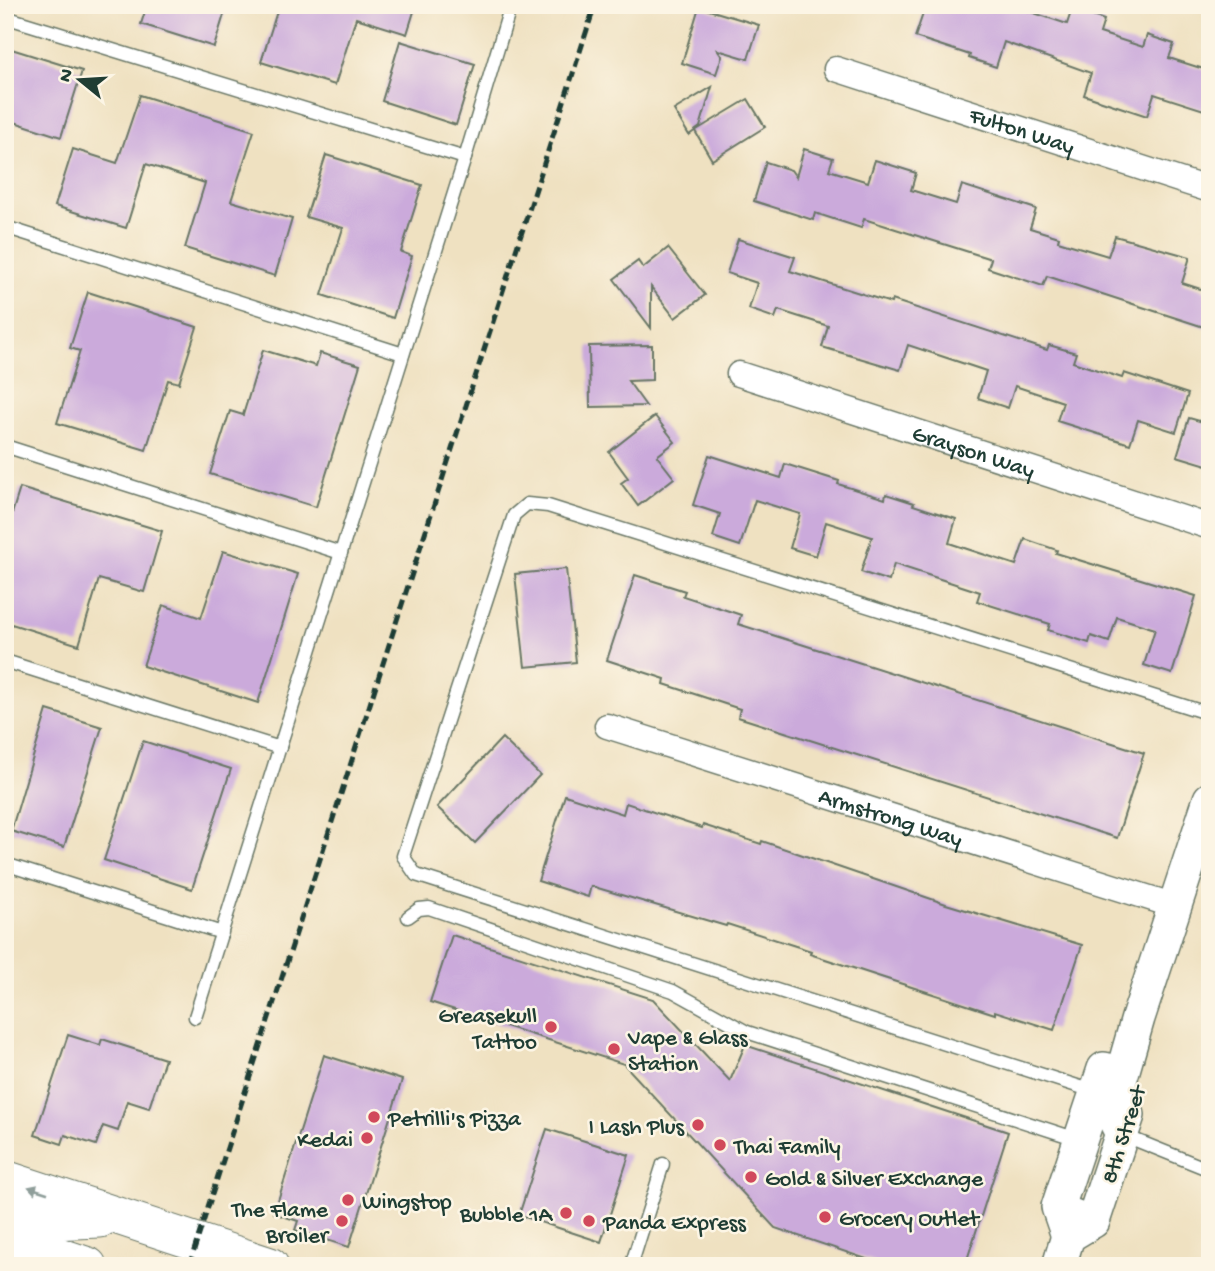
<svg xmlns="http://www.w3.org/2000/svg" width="1215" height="1271" font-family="'Gochi Hand',sans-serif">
<rect width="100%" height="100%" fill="#fcf5e5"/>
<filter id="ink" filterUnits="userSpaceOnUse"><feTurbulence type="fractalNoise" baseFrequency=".0143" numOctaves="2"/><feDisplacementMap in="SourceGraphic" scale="14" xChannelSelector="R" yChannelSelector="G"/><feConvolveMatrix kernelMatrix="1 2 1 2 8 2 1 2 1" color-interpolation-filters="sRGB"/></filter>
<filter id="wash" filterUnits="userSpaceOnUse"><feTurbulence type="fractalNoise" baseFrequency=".00686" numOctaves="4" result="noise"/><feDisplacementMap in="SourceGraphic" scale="28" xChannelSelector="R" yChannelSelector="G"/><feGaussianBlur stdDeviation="1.57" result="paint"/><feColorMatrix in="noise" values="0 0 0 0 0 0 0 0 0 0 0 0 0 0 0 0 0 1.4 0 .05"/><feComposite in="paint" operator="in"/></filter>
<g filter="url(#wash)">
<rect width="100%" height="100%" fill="#efe1c1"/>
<g id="blocks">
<!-- building -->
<g fill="#cbaadb">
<path d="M 147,5 L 227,5 L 214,47 L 141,24 Z"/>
<path d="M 279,5 L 416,5 L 407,34 L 356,18 L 335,85 L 261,62 Z"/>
<path d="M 926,5 L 1010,5 L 1067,24 L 1072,9 L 1104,20 L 1100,33 L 1143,47 L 1147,35 L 1174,44 L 1169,58 L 1210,71 L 1210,112 L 1154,94 L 1147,116 L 1084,95 L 1091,73 L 1004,42 L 996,67 L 969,58 L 970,55 L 915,37 Z"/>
<path d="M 699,7 L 759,25 L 748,59 L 718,50 L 722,56 L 716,74 L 682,63 Z"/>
<path d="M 400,41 L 475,64 L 456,125 L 382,101 Z"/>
<path d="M 5,47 L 82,71 L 61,137 L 5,119 Z"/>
<path d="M 712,87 L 700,127 L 689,135 L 674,110 Z"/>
<path d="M 140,95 L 254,131 L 231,201 L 292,219 L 275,276 L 185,248 L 205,183 L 146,164 L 126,228 L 55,206 L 73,149 L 117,163 Z"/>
<path d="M 748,99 L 765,127 L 712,160 L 695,131 Z"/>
<path d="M 804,149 L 833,158 L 829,170 L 868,182 L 875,160 L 916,173 L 911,190 L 956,204 L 962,185 L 1036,209 L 1030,228 L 1059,237 L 1058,241 L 1108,256 L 1115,236 L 1190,257 L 1182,283 L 1210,292 L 1210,329 L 1047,276 L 1043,286 L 988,268 L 991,259 L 864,219 L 861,228 L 815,213 L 813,220 L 754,201 L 766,162 L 791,170 L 796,177 Z"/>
<path d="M 326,155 L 422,185 L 401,252 L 412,256 L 393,318 L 322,295 L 343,228 L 306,217 Z"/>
<path d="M 738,239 L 795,257 L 790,271 L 891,303 L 892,300 L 1047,350 L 1049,345 L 1076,353 L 1073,362 L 1122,378 L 1124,373 L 1188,394 L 1176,432 L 1138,420 L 1130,444 L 1057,421 L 1063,402 L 1015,386 L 1008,408 L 978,398 L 986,371 L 908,345 L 900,370 L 822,347 L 828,326 L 778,310 L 775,318 L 749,309 L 757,283 L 727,273 Z"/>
<path d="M 668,248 L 705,295 L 675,318 L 651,287 L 651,328 L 614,279 L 638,261 L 643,268 Z"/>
<path d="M 88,292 L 197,327 L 179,383 L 168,380 L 146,450 L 57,423 L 80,351 L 70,348 Z"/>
<path d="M 652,345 L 652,380 L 628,381 L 646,406 L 590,407 L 589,346 Z"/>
<path d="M 263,350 L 316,366 L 320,353 L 360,365 L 316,507 L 210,474 L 230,411 L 243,415 Z"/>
<path d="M 655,416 L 675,442 L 657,456 L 674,478 L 638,506 L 621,483 L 628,478 L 609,452 Z"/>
<path d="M 1189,418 L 1210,424 L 1210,466 L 1177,456 Z"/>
<path d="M 709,455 L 781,478 L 785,464 L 839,481 L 838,484 L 885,499 L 886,494 L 914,503 L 913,505 L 956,519 L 949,543 L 1016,565 L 1025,539 L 1057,550 L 1056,553 L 1196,596 L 1172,674 L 1144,665 L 1155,629 L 1117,617 L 1109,642 L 1091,636 L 1089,643 L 1048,630 L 1050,624 L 977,601 L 980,592 L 894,564 L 889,581 L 861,572 L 872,537 L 826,522 L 816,556 L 790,548 L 800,514 L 755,500 L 740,546 L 713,537 L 720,514 L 693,505 Z"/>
<path d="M 20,488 L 162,531 L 144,592 L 99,579 L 79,645 L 5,622 L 5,536 Z"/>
<path d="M 223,551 L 298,574 L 258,703 L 143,666 L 163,605 L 201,618 Z"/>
<path d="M 566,569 L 576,662 L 525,667 L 515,574 Z"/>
<path d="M 635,575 L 685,591 L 683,596 L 741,615 L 738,624 L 1144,753 L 1117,838 L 738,717 L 740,709 L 664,684 L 665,679 L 607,660 Z"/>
<path d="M 47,710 L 102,727 L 64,847 L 11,831 Z"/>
<path d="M 502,738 L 540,775 L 475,843 L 437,807 Z"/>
<path d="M 143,741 L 231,769 L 192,889 L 104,860 Z"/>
<path d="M 565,795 L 623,814 L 626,803 L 702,828 L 703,825 L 761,844 L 762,841 L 946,904 L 1082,945 L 1054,1030 L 995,1011 L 995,1014 L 810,954 L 811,951 L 727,924 L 726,926 L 591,886 L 588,897 L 538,881 Z"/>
<path d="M 452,935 L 653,999 L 730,1081 L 745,1045 L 1008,1132 L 965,1266 L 887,1266 L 775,1228 L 624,1064 L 430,1002 Z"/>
<path d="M 68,1035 L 100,1045 L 102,1039 L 165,1059 L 149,1108 L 127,1101 L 118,1131 L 103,1126 L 96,1145 L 65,1135 L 62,1144 L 35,1135 Z"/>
<path d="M 324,1055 L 402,1080 L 349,1247 L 295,1230 L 298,1221 L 274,1213 Z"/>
<path d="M 547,1129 L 629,1155 L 601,1242 L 519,1215 Z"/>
</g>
</g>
</g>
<g filter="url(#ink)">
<use href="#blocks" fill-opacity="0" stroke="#687665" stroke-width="2"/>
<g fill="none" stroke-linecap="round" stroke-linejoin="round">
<!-- lane casing -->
<g stroke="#687665" stroke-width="15">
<g id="lane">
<path d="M 5,17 L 465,158 L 195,1017"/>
<path d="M 465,158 L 511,5"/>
<path d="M 5,227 L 403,354"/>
<path d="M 5,446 L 341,553"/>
<path d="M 5,661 L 280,748"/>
<path d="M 5,864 L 222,933"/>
<path d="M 408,917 L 419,909 L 429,908 L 673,991 L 747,1032 L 1080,1140"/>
<path d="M 1096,1092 L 416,875 L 403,856 L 514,515 L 527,504 L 548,506 L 1210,714"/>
<path d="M 1123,1135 L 1210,1170"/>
<path d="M 631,1266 L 663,1164"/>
</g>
</g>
<!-- street casing -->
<g stroke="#687665" stroke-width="27">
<g id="street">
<path id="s1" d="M 836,69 L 1210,190"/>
<path id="s2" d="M 739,374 L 1210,527"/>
<path id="s3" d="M 607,726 L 1175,906"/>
</g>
</g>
<!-- secondary casing -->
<g stroke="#687665" stroke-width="36">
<g id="secondary">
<path d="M 1122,1134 L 1115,1120 L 1113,1105 L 1138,1018 L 1210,799"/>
<path d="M 1068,1236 L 1093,1221 L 1128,1115"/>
<path d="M 1068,1236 L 1058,1207 L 1104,1069"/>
<path d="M 1059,1266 L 1074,1216"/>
</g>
</g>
<!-- primary casing -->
<g stroke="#687665" stroke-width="39">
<g id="primary">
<path d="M 5,1179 L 270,1266"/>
<path d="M 5,1208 L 50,1221 L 100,1219"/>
<path d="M 5,1238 L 88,1266"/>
</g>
</g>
<!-- lane -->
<use href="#lane" stroke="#fff" stroke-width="12"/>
<!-- street -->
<use href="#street" stroke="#fff" stroke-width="24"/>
<!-- secondary -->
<use href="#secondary" stroke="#fff" stroke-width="33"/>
<!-- primary -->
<use href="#primary" stroke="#fff" stroke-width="37"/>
<!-- rail -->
<path stroke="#1f3d34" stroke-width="5" stroke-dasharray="10 5" stroke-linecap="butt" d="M 189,1266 L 595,5"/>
</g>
<!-- one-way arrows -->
<defs><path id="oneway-solid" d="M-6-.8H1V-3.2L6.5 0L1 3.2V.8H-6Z" transform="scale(1.75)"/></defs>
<use fill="#8f9e9a" href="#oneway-solid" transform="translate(38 1190) rotate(-162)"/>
</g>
<!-- markers -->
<g fill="#d1495b" stroke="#fcf5e5" stroke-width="2.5">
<circle cx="551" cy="1027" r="7"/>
<circle cx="614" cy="1049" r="7"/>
<circle cx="374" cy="1117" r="7"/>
<circle cx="698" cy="1125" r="7"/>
<circle cx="367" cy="1138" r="7"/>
<circle cx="720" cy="1145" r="7"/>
<circle cx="751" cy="1177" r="7"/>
<circle cx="348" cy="1200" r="7"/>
<circle cx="566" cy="1213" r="7"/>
<circle cx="825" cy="1217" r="7"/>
<circle cx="342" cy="1221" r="7"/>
<circle cx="589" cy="1221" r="7"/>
</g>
<g text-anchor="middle" stroke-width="5" stroke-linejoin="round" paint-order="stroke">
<!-- street labels -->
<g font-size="23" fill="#1f3d34" stroke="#fcf5e5">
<text dy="8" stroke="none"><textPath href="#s1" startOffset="196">Fulton Way</textPath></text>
<text dy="8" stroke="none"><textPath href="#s2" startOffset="247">Grayson Way</textPath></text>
<text dy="8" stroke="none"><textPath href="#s3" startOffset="298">Armstrong Way</textPath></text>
<text transform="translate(1122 1134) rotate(-72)" y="8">8th Street</text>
</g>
<!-- poi labels -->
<g font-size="23" fill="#1f3d34" stroke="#fcf5e5" text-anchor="start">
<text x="537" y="1022" text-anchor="end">Greasekull<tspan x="537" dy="26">Tattoo</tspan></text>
<text x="628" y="1044">Vape &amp; Glass<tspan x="628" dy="26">Station</tspan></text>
<text x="388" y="1125">Petrilli's Pizza</text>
<text x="684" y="1133" text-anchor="end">I Lash Plus</text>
<text x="353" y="1146" text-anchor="end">Kedai</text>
<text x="734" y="1153">Thai Family</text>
<text x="765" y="1185">Gold &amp; Silver Exchange</text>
<text x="362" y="1208">Wingstop</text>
<text x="328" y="1216" text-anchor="end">The Flame<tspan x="328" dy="26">Broiler</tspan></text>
<text x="552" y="1221" text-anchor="end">Bubble 1A</text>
<text x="839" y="1225">Grocery Outlet</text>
<text x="603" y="1229">Panda Express</text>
</g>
</g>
<!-- margin -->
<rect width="1215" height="1271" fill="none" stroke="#fcf5e5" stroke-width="28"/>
<!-- north arrow -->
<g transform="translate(80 80) rotate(288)" stroke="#fcf5e5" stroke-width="5" paint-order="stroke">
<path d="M0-5L12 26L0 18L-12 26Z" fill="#1f3d34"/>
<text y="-10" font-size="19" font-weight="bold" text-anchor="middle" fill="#1f3d34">N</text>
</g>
</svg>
